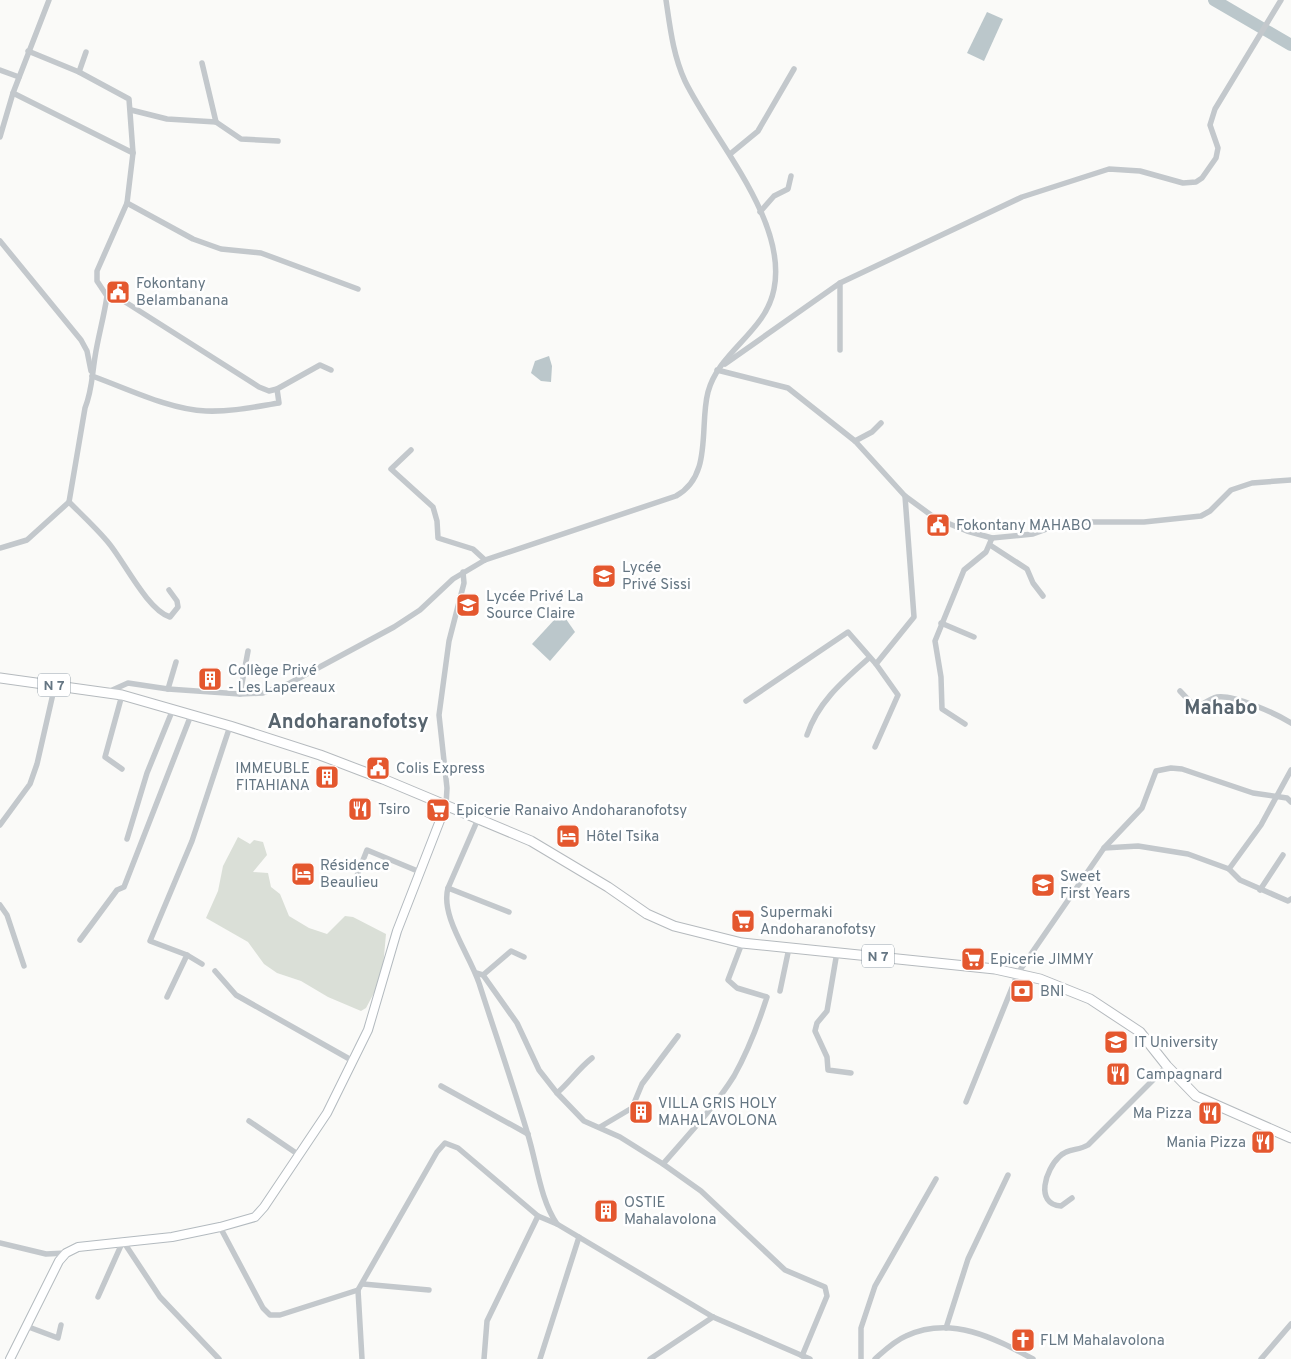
<svg xmlns="http://www.w3.org/2000/svg" width="1291" height="1359" font-family="Overpass,sans-serif">
<rect width="100%" height="100%" fill="#fafaf8"/>
<!-- green -->
<path fill="#dadfd7" d="M 238,837 L 250,844 L 254,840 L 263,842 L 267,855 L 253,872 L 268,873 L 271,887 L 280,894 L 289,916 L 309,928 L 327,934 L 345,916 L 353,917 L 386,934 L 382,978 L 366,1008 L 361,1011 L 328,997 L 301,981 L 277,973 L 264,964 L 248,942 L 206,918 L 218,891 L 223,866 Z"/>
<!-- water -->
<g fill="#bbc7cb">
<path d="M 987,12 L 1003,19 L 984,61 L 967,53 Z"/>
<path d="M 549,356 L 552,366 L 551,382 L 541,381 L 531,373 L 535,361 Z"/>
<path d="M 555,619 L 566,619 L 575,632 L 550,661 L 532,644 Z"/>
</g>
<g fill="none" stroke-linecap="round" stroke-linejoin="round">
<!-- river -->
<path stroke="#bbc7cb" stroke-width="12" d="M 1214,0 L 1291,45"/>
<!-- secondary casing -->
<g stroke="#b3babf" stroke-width="10">
<path id="secondary" d="M 10,1359 L 59,1261 L 66,1253 L 78,1247 L 172,1237 L 220,1227 L 255,1217 L 264,1207 L 327,1113 L 368,1030 L 397,931 L 446,805"/>
</g>
<!-- primary casing -->
<g stroke="#b5babe" stroke-width="11">
<path id="primary" d="M 0,678 L 122,695 L 230,726 L 320,755 L 383,779 L 531,841 L 608,887 L 647,914 L 674,926 L 742,943 L 995,969 L 1040,979 L 1090,999 L 1140,1032 L 1167,1066 L 1196,1096 L 1291,1138"/>
</g>
<!-- street -->
<g stroke="#c3c8cc" stroke-width="5.5">
<path d="M 202,63 L 216,122"/>
<path d="M 0,70 L 19,77"/>
<path d="M 79,72 L 86,52"/>
<path d="M 13,93 L 133,153"/>
<path d="M 131,110 L 167,119 L 216,122 L 241,139 L 278,141"/>
<path d="M 0,137 L 13,93 L 49,0"/>
<path d="M 730,154 L 758,131 L 794,69"/>
<path d="M 127,203 L 193,239 L 221,249 L 261,253 L 358,289"/>
<path d="M 760,212 L 774,196 L 788,189 L 791,176"/>
<path d="M 0,241 L 81,340 L 87,351 L 91,371"/>
<path d="M 107,296 L 119,298 L 259,387 L 269,391 L 277,389 L 320,365 L 331,370"/>
<path d="M 840,350 L 840,283"/>
<path d="M 725,364 L 840,283 L 1022,197 L 1109,169 L 1140,171 L 1183,183 L 1196,182 L 1202,178 L 1216,158 L 1218,148 L 1210,125 L 1215,109 L 1281,0"/>
<path d="M 717,370 L 788,388 L 855,441 L 905,496 L 935,518 L 967,531 L 992,538 L 1033,534 L 1066,522 L 1144,522 L 1201,516 L 1210,511 L 1231,490 L 1252,483 L 1291,480"/>
<path d="M 92,376 C 126,388 170,410 206,411 C 230,412 254,407 279,403 L 277,389"/>
<path d="M 855,441 L 872,432 L 881,423"/>
<path d="M 411,450 L 391,469 L 433,507 L 437,521 L 438,538 L 473,549 L 485,560"/>
<path d="M 69,502 C 82,515 95,527 107,541 C 123,559 147,610 170,617 L 178,607 L 177,601 L 169,590"/>
<path d="M 990,545 L 1027,569 L 1033,583 L 1043,596"/>
<path d="M 0,548 L 27,540 L 69,502 L 85,408 C 92,391 92,375 95,357 C 98,337 104,317 107,296 L 97,281 L 97,271 L 127,203 L 133,153 L 129,99 L 79,72 L 28,51"/>
<path d="M 941,623 L 974,637"/>
<path d="M 168,689 L 176,662"/>
<path d="M 1180,691 L 1196,708 C 1202,705 1211,698 1217,697 C 1233,694 1277,714 1291,723"/>
<path d="M 108,692 L 128,683 L 168,689 L 240,694 L 263,693 L 290,683 L 394,627 L 420,610 L 453,579 L 485,560 L 676,496 C 713,476 699,426 708,392 C 719,351 766,332 774,289 C 788,220 713,139 685,81 C 673,55 670,27 666,0"/>
<path d="M 240,694 L 248,651"/>
<path d="M 746,701 L 848,632 L 876,664"/>
<path d="M 965,724 L 942,709 L 941,677 L 935,641 L 964,570 L 986,552 L 992,538"/>
<path d="M 807,735 C 818,702 843,681 869,658"/>
<path d="M 875,747 L 898,695 L 876,664 L 914,617 L 905,496"/>
<path d="M 122,769 L 105,757 L 122,695"/>
<path d="M 446,805 L 447,788 L 439,715 L 449,641 L 464,583 L 463,572"/>
<path d="M 478,819 L 448,888 C 440,916 470,955 479,983 C 495,1033 513,1084 528,1135 C 537,1164 540,1199 557,1224 L 713,1317 L 810,1359"/>
<path d="M 0,825 L 30,784 L 37,764 L 55,685"/>
<path d="M 127,839 L 147,773 L 173,709"/>
<path d="M 1104,848 L 1142,808 L 1156,771 L 1171,768 L 1182,769 L 1253,793 L 1287,798 L 1291,802"/>
<path d="M 1229,869 L 1261,825 L 1291,770"/>
<path d="M 356,878 L 367,850 L 420,872"/>
<path d="M 448,888 L 509,912"/>
<path d="M 1260,890 L 1283,855"/>
<path d="M 0,905 L 7,915 L 24,966"/>
<path d="M 80,940 L 117,890 L 124,887 L 191,715"/>
<path d="M 837,952 L 827,1011 L 817,1023 L 815,1031 L 827,1057 L 828,1070 L 851,1073"/>
<path d="M 202,964 L 187,955 L 150,941 L 192,841 L 230,726"/>
<path d="M 215,971 L 236,995 L 353,1061"/>
<path d="M 476,973 L 483,975 L 517,1023 L 539,1070 L 557,1093 L 584,1121 L 620,1137 L 663,1164 L 701,1191 L 785,1270 L 825,1287 L 827,1296 L 802,1356"/>
<path d="M 483,975 L 511,951 L 524,957"/>
<path d="M 780,991 L 789,948"/>
<path d="M 167,997 L 187,955"/>
<path d="M 441,1086 L 528,1134"/>
<path d="M 557,1093 C 570,1082 578,1069 592,1058"/>
<path d="M 966,1102 L 1018,973 L 1104,848 L 1138,846 L 1188,854 L 1229,869 L 1240,880 L 1288,901 L 1291,899"/>
<path d="M 249,1121 L 299,1155"/>
<path d="M 600,1127 L 632,1108 L 642,1084 L 678,1036"/>
<path d="M 663,1164 C 687,1136 714,1108 734,1076 C 748,1051 758,1025 767,997 L 737,988 L 728,980 L 742,943"/>
<path d="M 1072,1198 L 1061,1206 C 1034,1204 1046,1169 1059,1157 C 1067,1148 1078,1151 1088,1145 L 1167,1066"/>
<path d="M 220,1227 L 263,1308 L 270,1315 L 280,1315 L 358,1290"/>
<path d="M 0,1243 L 46,1254 L 66,1253"/>
<path d="M 363,1284 L 429,1290"/>
<path d="M 98,1297 L 123,1241 L 160,1297 L 219,1359"/>
<path d="M 26,1326 L 58,1338 L 61,1325"/>
<path d="M 946,1328 L 968,1259 L 1008,1175"/>
<path d="M 362,1359 L 358,1290 L 437,1152 L 445,1143 L 458,1148 L 538,1216 L 557,1224"/>
<path d="M 484,1359 L 487,1321 L 538,1216"/>
<path d="M 540,1359 L 579,1237"/>
<path d="M 650,1359 L 713,1317"/>
<path d="M 861,1359 L 861,1328 L 875,1286 L 936,1179"/>
<path d="M 875,1359 C 884,1351 894,1341 906,1336 C 951,1315 994,1338 1033,1359"/>
<path d="M 1261,1359 L 1291,1324"/>
</g>
<!-- secondary -->
<use href="#secondary" stroke="#fff" stroke-width="8"/>
<!-- primary -->
<use href="#primary" stroke="#fff" stroke-width="9"/>
</g>
<!-- icons -->
<defs>
<g id="civic-square" transform="scale(1.25)"><rect x="-9" y="-9" width="18" height="18" rx="4" fill="#e4572e" stroke="#fff"/><path d="M-.6-6.5H3V-4.5H.6V-3L4-1V1h2V6H-6V1h2V-1L-.6-3ZM-1.2 2.5V6h2.4V2.5Z" fill="#fff"/></g>
<g id="school-square" transform="scale(1.25)"><rect x="-9" y="-9" width="18" height="18" rx="4" fill="#e4572e" stroke="#fff"/><path d="M0-5L7-2L0 1L-7-2ZM-4 1L0 2.5L4 1V4Q0 6-4 4Z" fill="#fff"/></g>
<g id="building-square" transform="scale(1.25)"><rect x="-9" y="-9" width="18" height="18" rx="4" fill="#e4572e" stroke="#fff"/><path d="M-4-6H4V6H1V3H-1V6H-4ZM-2.5-4.3h1.7v1.8h-1.7ZM.8-4.3h1.7v1.8H.8ZM-2.5-1h1.7V.8h-1.7ZM.8-1h1.7V.8H.8Z" fill="#fff"/></g>
<g id="restaurant-square" transform="scale(1.25)"><rect x="-9" y="-9" width="18" height="18" rx="4" fill="#e4572e" stroke="#fff"/><path d="M-5-6h1v4h1v-4h1v4h1v-4h1v5L-1.5 .5V6h-2V.5L-5-1ZM5-6V6H3V1.5H1.5Q1.5-4 5-6Z" fill="#fff"/></g>
<g id="supermarket-square" transform="scale(1.25)"><rect x="-9" y="-9" width="18" height="18" rx="4" fill="#e4572e" stroke="#fff"/><path d="M-6-5.5h2.5l.6 2H6L4.5 2H-2.5L-4.4-4H-6ZM-1.5 3.2a1.3 1.3 0 1 0 .1 0ZM3 3.2a1.3 1.3 0 1 0 .1 0Z" fill="#fff"/></g>
<g id="hotel-square" transform="scale(1.25)"><rect x="-9" y="-9" width="18" height="18" rx="4" fill="#e4572e" stroke="#fff"/><path d="M-6-4.5h1.5V1H6V5H4.5V3h-9V5H-6ZM-4 0a1.8 1.8 0 1 1 3.6 0ZM.5 0V-2.5h3Q6-2.5 6 0Z" fill="#fff"/></g>
<g id="bank-square" transform="scale(1.25)"><rect x="-9" y="-9" width="18" height="18" rx="4" fill="#e4572e" stroke="#fff"/><path d="M-6-4H6V4H-6ZM0-2.3a2.3 2.3 0 1 0 0 4.6a2.3 2.3 0 1 0 0-4.6Z" fill="#fff"/></g>
<g id="university-square" transform="scale(1.25)"><rect x="-9" y="-9" width="18" height="18" rx="4" fill="#e4572e" stroke="#fff"/><path d="M0-5L7-2L0 1L-7-2ZM-4 1L0 2.5L4 1V4Q0 6-4 4Z" fill="#fff"/></g>
<g id="church-square" transform="scale(1.25)"><rect x="-9" y="-9" width="18" height="18" rx="4" fill="#e4572e" stroke="#fff"/><path d="M-1.2-6h2.4v3.5h3.3v2.4h-3.3V6h-2.4V-.1h-3.3v-2.4h3.3Z" fill="#fff"/></g>
</defs>
<g fill-rule="evenodd">
<use href="#civic-square" x="118" y="292"/>
<use href="#civic-square" x="938" y="525"/>
<use href="#school-square" x="604" y="576"/>
<use href="#school-square" x="468" y="605"/>
<use href="#building-square" x="210" y="679"/>
<use href="#civic-square" x="378" y="768"/>
<use href="#building-square" x="327" y="777"/>
<use href="#restaurant-square" x="360" y="809"/>
<use href="#supermarket-square" x="438" y="810"/>
<use href="#hotel-square" x="568" y="836"/>
<use href="#hotel-square" x="303" y="874"/>
<use href="#school-square" x="1043" y="885"/>
<use href="#supermarket-square" x="743" y="921"/>
<use href="#supermarket-square" x="973" y="959"/>
<use href="#bank-square" x="1022" y="991"/>
<use href="#university-square" x="1116" y="1042"/>
<use href="#restaurant-square" x="1118" y="1074"/>
<use href="#building-square" x="641" y="1112"/>
<use href="#restaurant-square" x="1210" y="1113"/>
<use href="#restaurant-square" x="1263" y="1142"/>
<use href="#building-square" x="606" y="1211"/>
<use href="#church-square" x="1023" y="1340"/>
</g>
<g text-anchor="middle" stroke-width="5" stroke-linejoin="round" paint-order="stroke">
<!-- shield labels -->
<g fill="#fff" stroke="#939fa8" stroke-width="1">
<rect x="38" y="673.5" width="32" height="23" rx="4"/>
<rect x="862" y="944.5" width="32" height="23" rx="4"/>
</g>
<g font-size="14" font-weight="bold" fill="#657683">
<text x="54" y="690">N 7</text>
<text x="878" y="961">N 7</text>
</g>
<!-- poi labels -->
<g font-size="15" fill="#657683" stroke="#fff" text-anchor="start">
<text x="136" y="288">Fokontany<tspan x="136" dy="17">Belambanana</tspan></text>
<text x="956" y="530">Fokontany MAHABO</text>
<text x="622" y="572">Lycée<tspan x="622" dy="17">Privé Sissi</tspan></text>
<text x="486" y="601">Lycée Privé La<tspan x="486" dy="17">Source Claire</tspan></text>
<text x="228" y="675">Collège Privé<tspan x="228" dy="17">- Les Lapereaux</tspan></text>
<text x="310" y="773" text-anchor="end">IMMEUBLE<tspan x="310" dy="17">FITAHIANA</tspan></text>
<text x="396" y="773">Colis Express</text>
<text x="378" y="814">Tsiro</text>
<text x="456" y="815">Epicerie Ranaivo Andoharanofotsy</text>
<text x="586" y="841">Hôtel Tsika</text>
<text x="320" y="870">Résidence<tspan x="320" dy="17">Beaulieu</tspan></text>
<text x="1060" y="881">Sweet<tspan x="1060" dy="17">First Years</tspan></text>
<text x="760" y="917">Supermaki<tspan x="760" dy="17">Andoharanofotsy</tspan></text>
<text x="990" y="964">Epicerie JIMMY</text>
<text x="1040" y="996">BNI</text>
<text x="1134" y="1047">IT University</text>
<text x="1136" y="1079">Campagnard</text>
<text x="658" y="1108">VILLA GRIS HOLY<tspan x="658" dy="17">MAHALAVOLONA</tspan></text>
<text x="1192" y="1118" text-anchor="end">Ma Pizza</text>
<text x="1246" y="1147" text-anchor="end">Mania Pizza</text>
<text x="624" y="1207">OSTIE<tspan x="624" dy="17">Mahalavolona</tspan></text>
<text x="1040" y="1345">FLM Mahalavolona</text>
</g>
<!-- district labels -->
<g font-size="20" font-weight="bold" fill="#57646e" stroke="#fff">
<text x="1221" y="714">Mahabo</text>
<text x="348" y="728">Andoharanofotsy</text>
</g>
</g>
</svg>
